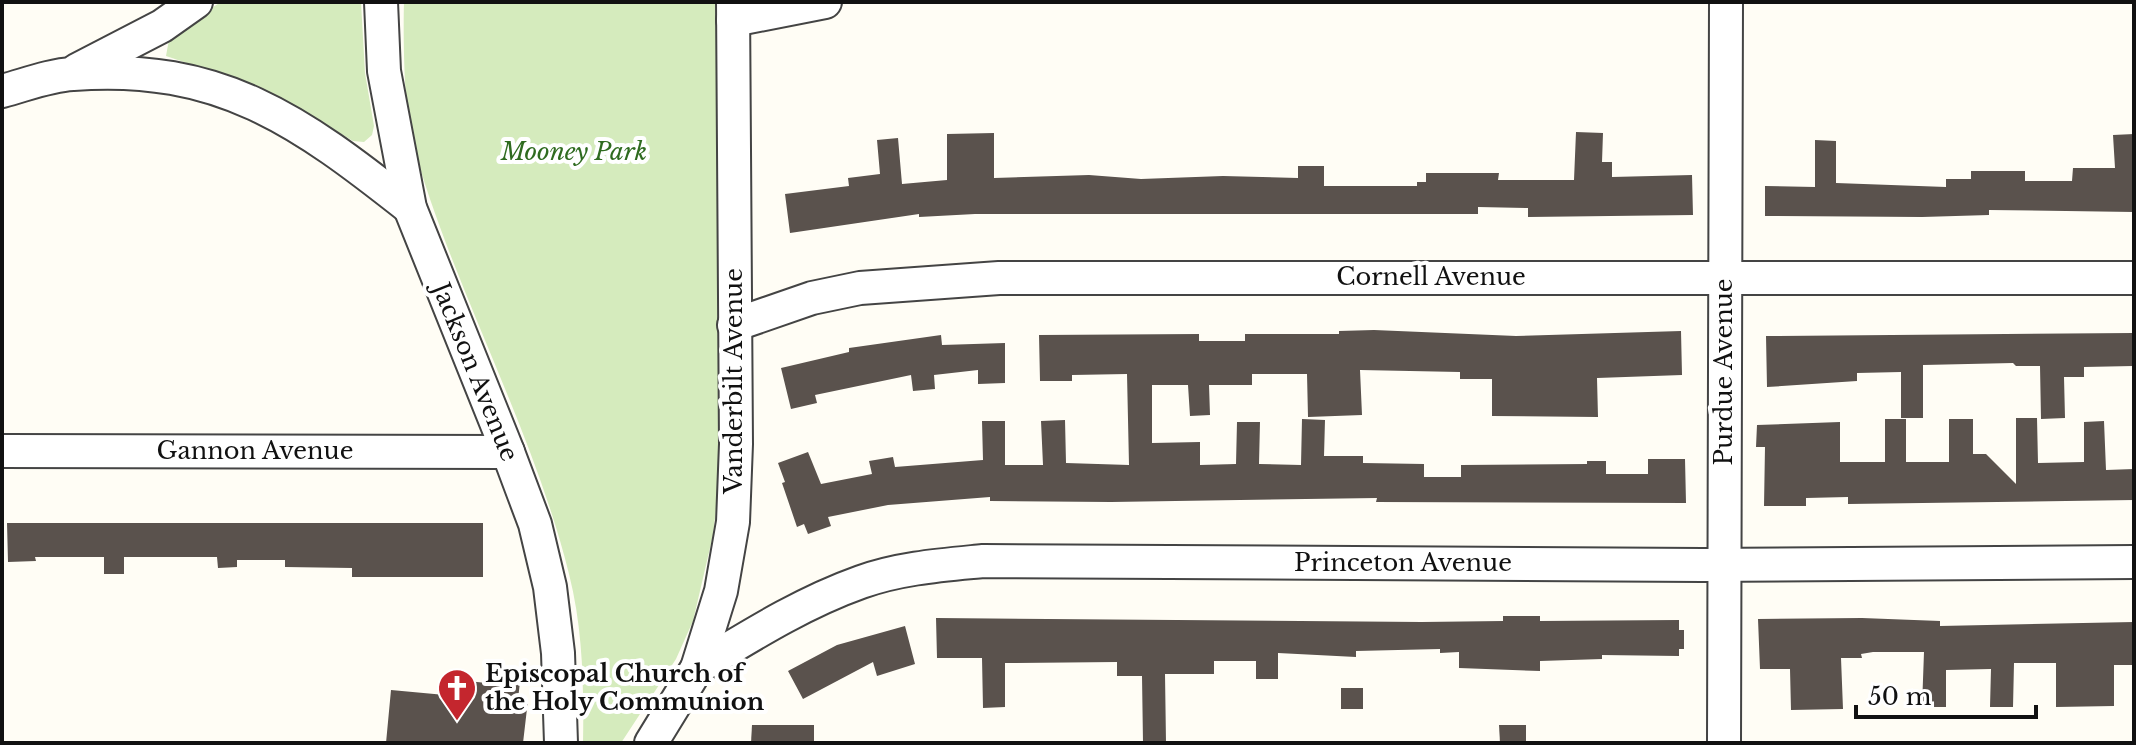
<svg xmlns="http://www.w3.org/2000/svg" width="2136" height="745" font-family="'Libre Baskerville',serif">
<rect width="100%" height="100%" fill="#fffdf5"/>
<!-- green -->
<g fill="#d5ebbd">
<path d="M 221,2 L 361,2 L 365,73 L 374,126 L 372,135 L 364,142 L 353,141 L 295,106 L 252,85 L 166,56 L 170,34 Z"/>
<path d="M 404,2 L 722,2 L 722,459 L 713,535 L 693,621 L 676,659 L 621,743 L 583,743 C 584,687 583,629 569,574 C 532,425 453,289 412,141 C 404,110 403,35 404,2 Z"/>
</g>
<!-- building -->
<g fill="#5a524d">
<path d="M 1576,132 L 1603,133 L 1602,162 L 1612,162 L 1612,177 L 1692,175 L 1693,215 L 1528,217 L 1528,208 L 1478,207 L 1478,214 L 975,214 L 919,217 L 919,214 L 790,233 L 785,194 L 849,186 L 848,178 L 880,174 L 877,140 L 898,138 L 902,184 L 947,180 L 947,134 L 994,133 L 994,178 L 1089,175 L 1141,179 L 1223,176 L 1298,178 L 1298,166 L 1324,166 L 1324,186 L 1417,186 L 1417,182 L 1426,182 L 1426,173 L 1499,173 L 1498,180 L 1574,180 Z"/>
<path d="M 2134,134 L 2134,212 L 1989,210 L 1989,215 L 1922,217 L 1765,216 L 1765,186 L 1815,187 L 1815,140 L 1836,141 L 1836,183 L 1946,187 L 1946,179 L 1971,179 L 1971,171 L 2025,171 L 2025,181 L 2072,181 L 2073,168 L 2115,168 L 2113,135 Z"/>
<path d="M 1374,330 L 1516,336 L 1681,331 L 1682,375 L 1597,378 L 1598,417 L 1492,416 L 1492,379 L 1460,379 L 1460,372 L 1360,370 L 1362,415 L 1308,417 L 1307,374 L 1252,374 L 1252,385 L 1209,385 L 1210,415 L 1190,416 L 1188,385 L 1152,385 L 1152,443 L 1200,442 L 1200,465 L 1236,464 L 1237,422 L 1260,422 L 1259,464 L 1301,465 L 1302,419 L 1325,420 L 1324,456 L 1363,456 L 1363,463 L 1424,464 L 1424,477 L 1461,477 L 1461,465 L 1587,464 L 1587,461 L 1606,461 L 1606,474 L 1648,474 L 1648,459 L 1685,459 L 1686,503 L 1376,502 L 1377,498 L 1111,502 L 990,501 L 990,497 L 888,505 L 828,517 L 831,526 L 808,534 L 804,524 L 797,527 L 782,483 L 785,482 L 778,463 L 808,452 L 821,484 L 872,474 L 869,461 L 893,457 L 895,467 L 983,460 L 982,421 L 1005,421 L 1005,465 L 1043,465 L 1041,421 L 1065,420 L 1066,463 L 1129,465 L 1127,374 L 1072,375 L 1072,381 L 1040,381 L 1039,335 L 1199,334 L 1199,341 L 1245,341 L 1245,334 L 1339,334 L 1339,331 Z"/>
<path d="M 2134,333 L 2133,366 L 2084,367 L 2084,377 L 2064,377 L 2065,418 L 2041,419 L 2040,366 L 2016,366 L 2013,363 L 1923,365 L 1923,418 L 1901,418 L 1901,372 L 1857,373 L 1857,381 L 1767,387 L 1766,336 Z"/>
<path d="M 941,335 L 942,345 L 1005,343 L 1005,383 L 978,384 L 978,370 L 934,375 L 935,389 L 913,391 L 911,375 L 815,395 L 817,403 L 791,409 L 781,368 L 849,352 L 849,348 Z"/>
<path d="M 2016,418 L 2037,418 L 2038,463 L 2084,462 L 2084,422 L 2104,421 L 2106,470 L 2134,469 L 2134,500 L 1848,504 L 1848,497 L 1806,498 L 1806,506 L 1764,506 L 1765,447 L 1756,447 L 1757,425 L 1840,422 L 1840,462 L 1885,462 L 1885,419 L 1906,419 L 1906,462 L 1949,462 L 1949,419 L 1973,419 L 1973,454 L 1986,454 L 2016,484 Z"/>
<path d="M 7,523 L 483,523 L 483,577 L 352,577 L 352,568 L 285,567 L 285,560 L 237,560 L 237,567 L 218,568 L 217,557 L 124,557 L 124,574 L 104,574 L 104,557 L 35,557 L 36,561 L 8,562 Z"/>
<path d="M 1503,616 L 1540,616 L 1540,621 L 1679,620 L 1679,630 L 1684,630 L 1684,649 L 1679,649 L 1679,656 L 1602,655 L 1602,659 L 1540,661 L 1540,671 L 1459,668 L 1459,652 L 1440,653 L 1440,649 L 1356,651 L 1356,657 L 1278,653 L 1278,679 L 1256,679 L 1256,661 L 1214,661 L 1214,674 L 1165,674 L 1166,743 L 1143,743 L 1142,676 L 1117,676 L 1117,662 L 1005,663 L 1005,707 L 983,708 L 982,658 L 937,658 L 936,618 L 1422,622 L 1503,621 Z"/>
<path d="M 1862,618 L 1940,621 L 1940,626 L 2134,622 L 2134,665 L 2114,665 L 2114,706 L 2056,707 L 2056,663 L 2014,663 L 2013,707 L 1990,707 L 1991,669 L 1946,670 L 1946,707 L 1922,707 L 1924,652 L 1873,652 L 1861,654 L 1862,658 L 1841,658 L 1843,709 L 1791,710 L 1790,669 L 1760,669 L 1758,619 Z"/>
<path d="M 905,626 L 915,664 L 877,676 L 873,662 L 803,699 L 788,671 L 837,645 Z"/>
<path d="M 488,679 L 520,682 L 518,699 L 528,700 L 523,743 L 386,743 L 391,690 L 445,695 L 446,687 L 466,689 L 467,681 L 487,683 Z"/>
<rect x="1341" y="688" width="22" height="21"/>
<path d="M 752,725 L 814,725 L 814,743 L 751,743 Z"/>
<path d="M 1499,725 L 1526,725 L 1526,743 L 1500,743 Z"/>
</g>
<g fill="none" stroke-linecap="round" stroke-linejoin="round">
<!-- minor casing -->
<g stroke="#444" stroke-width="36">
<g id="minor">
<path d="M 381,2 L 384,71 L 410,208 L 508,452 L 535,524 L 550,587 L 558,653 L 561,743"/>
<path d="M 733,20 L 825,2"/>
<path d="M 77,70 L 162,26 L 196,2"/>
<path d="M 2,91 C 25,85 50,75 73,74 C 220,63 300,121 410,208"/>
<path d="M 734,325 L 812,298 L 860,288 L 999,278 L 2134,278"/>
<path d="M 2,451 L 508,452"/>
<path d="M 697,668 C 750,636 802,603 861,582 C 900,568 942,565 983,561 L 1703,565 L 2134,562"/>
<path d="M 651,743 L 697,668 L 721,591 L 733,522 L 736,444 L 733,2"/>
<path d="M 1724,743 L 1726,2"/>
</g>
</g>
<!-- minor -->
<use href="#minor" stroke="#fff" stroke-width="32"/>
</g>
<!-- icons -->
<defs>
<g id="church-pin" transform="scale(2)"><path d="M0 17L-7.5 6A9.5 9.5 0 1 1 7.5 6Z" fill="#c4262e" stroke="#fff"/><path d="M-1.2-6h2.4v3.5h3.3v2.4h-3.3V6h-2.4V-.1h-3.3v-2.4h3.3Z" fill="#fff"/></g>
</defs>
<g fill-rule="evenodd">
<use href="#church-pin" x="457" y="688"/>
</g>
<g text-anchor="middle" stroke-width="8" stroke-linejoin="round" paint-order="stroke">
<!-- park labels -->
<g font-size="24" font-style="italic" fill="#2f6b1f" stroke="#fff">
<text x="574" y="160">Mooney Park</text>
</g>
<!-- street labels -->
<g font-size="24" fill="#111" stroke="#fff">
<text x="1431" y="285">Cornell Avenue</text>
<text transform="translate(475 372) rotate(68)" y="8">Jackson Avenue</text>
<text transform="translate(1724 372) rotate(-90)" y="8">Purdue Avenue</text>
<text transform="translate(734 381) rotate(-90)" y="8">Vanderbilt Avenue</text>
<text x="255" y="459">Gannon Avenue</text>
<text x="1403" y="571">Princeton Avenue</text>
</g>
<!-- poi labels -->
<g font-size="24" font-weight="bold" fill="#111" stroke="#fff" text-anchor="start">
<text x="485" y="682">Episcopal Church of<tspan x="485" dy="28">the Holy Communion</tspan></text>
</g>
</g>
<!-- border -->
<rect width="2136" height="745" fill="none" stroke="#111111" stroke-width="8"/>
<!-- scale -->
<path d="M1856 705v12h180v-12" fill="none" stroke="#111111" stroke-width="4"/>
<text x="1868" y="705" font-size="24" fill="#111111" stroke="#ffffff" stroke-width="6" paint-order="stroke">50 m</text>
</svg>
